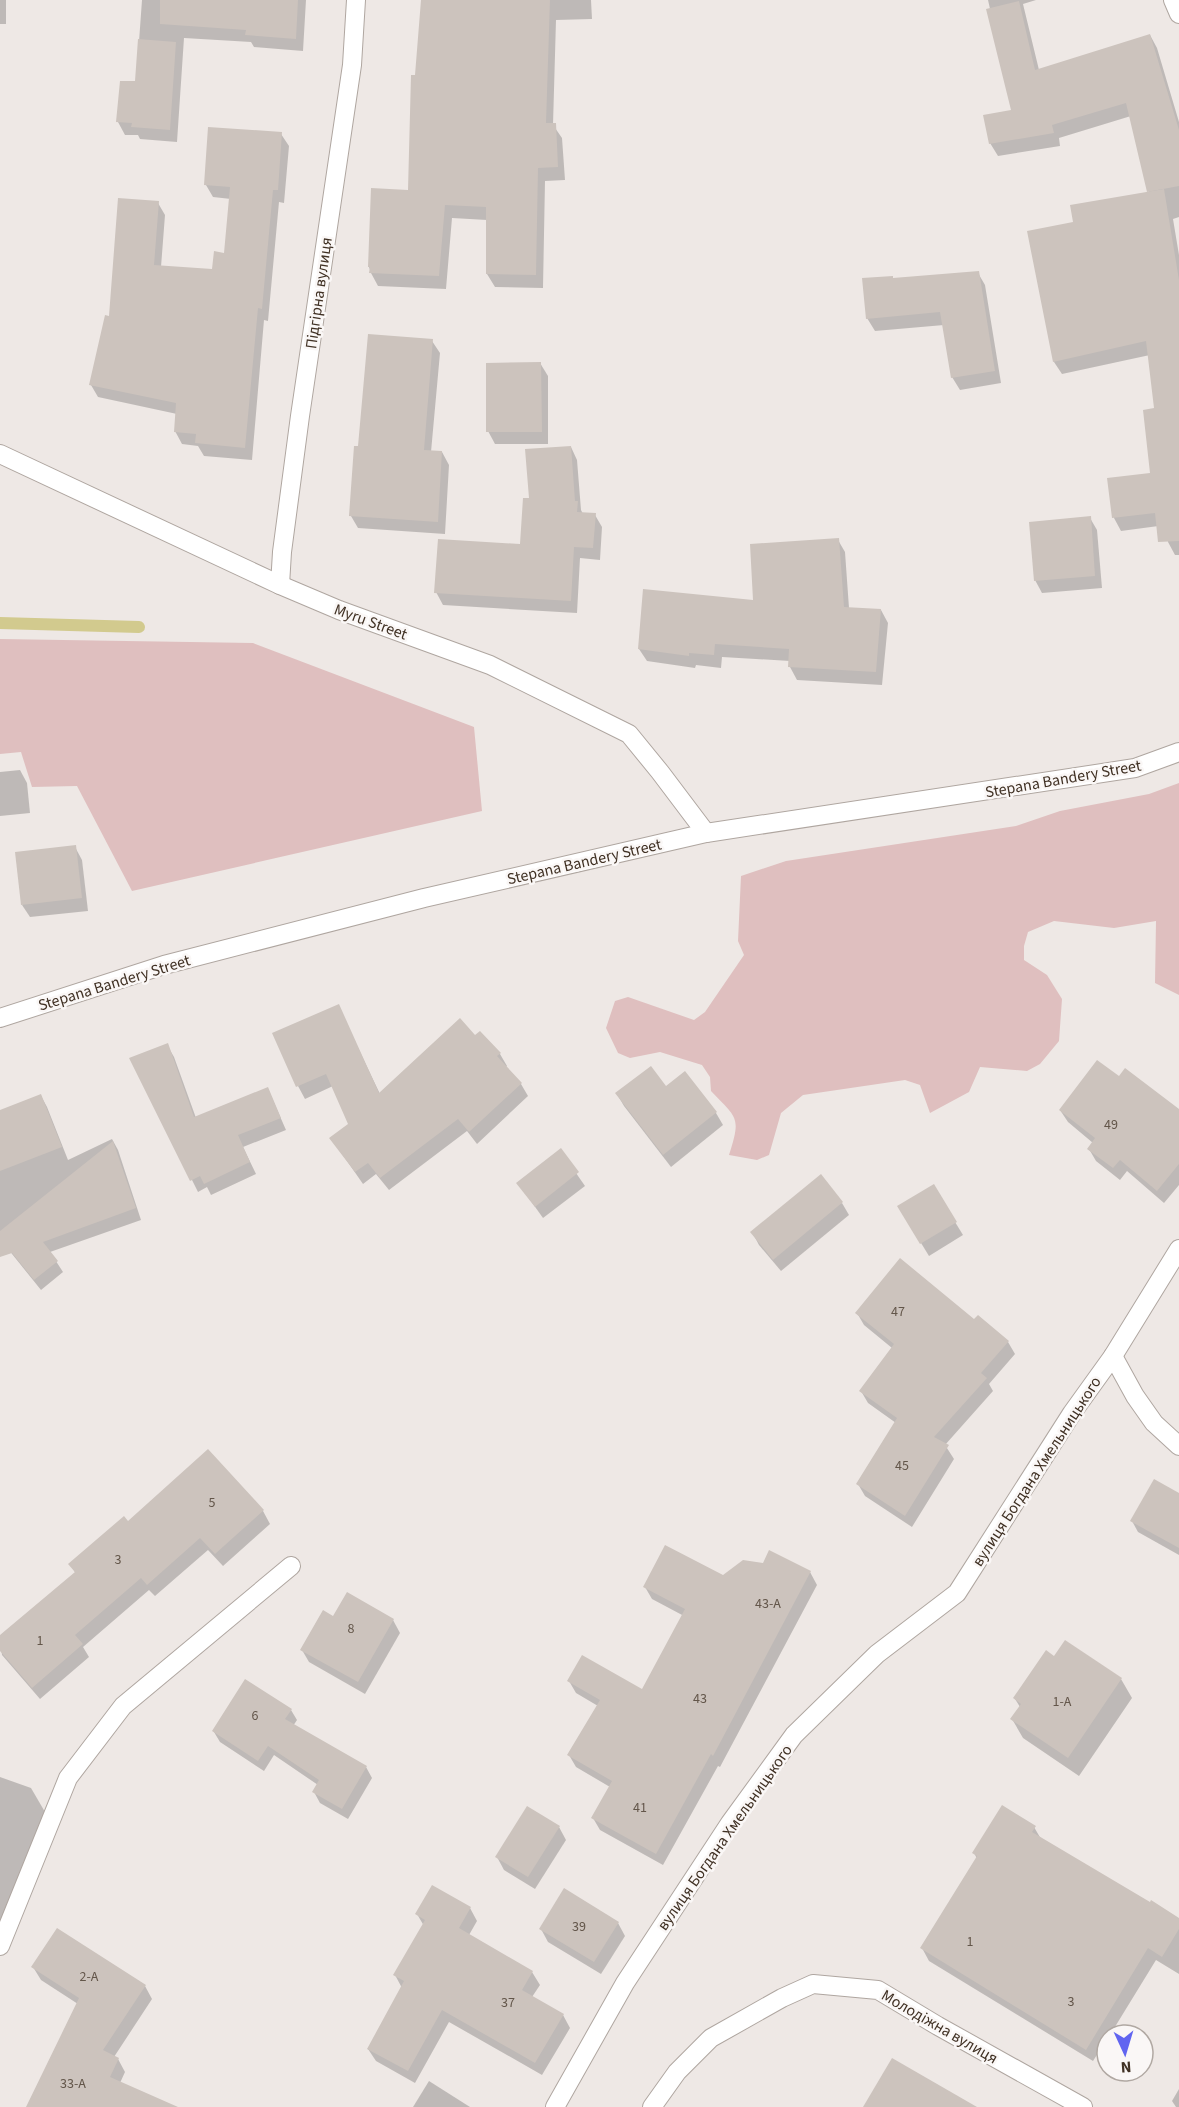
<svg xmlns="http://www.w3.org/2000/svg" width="1179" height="2107" font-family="'Source Sans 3',sans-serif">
<rect width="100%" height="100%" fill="#eee8e5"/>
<!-- green -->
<g fill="#dfbfbf">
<path d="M 0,639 L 253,643 L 474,727 L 482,811 L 132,891 L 77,786 L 32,787 L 21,752 L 0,754 Z"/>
<path d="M 1179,783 L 1179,995 L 1155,983 L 1156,921 L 1114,928 L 1054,921 L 1028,932 L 1024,946 L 1024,960 L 1047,975 L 1062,999 L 1059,1041 L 1040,1064 L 1027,1071 L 980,1067 L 969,1092 L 930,1113 L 920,1085 L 905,1080 L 803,1095 L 781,1113 L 769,1155 L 757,1160 L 729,1155 C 741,1117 738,1119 711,1091 L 710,1077 L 702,1065 L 660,1052 L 630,1058 L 618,1053 L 606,1028 L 615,1001 L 628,997 L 694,1020 L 705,1012 L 744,955 L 738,941 L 741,876 L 786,861 L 1016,826 L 1060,811 L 1149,794 Z"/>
</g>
<!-- shadow -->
<g fill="#0003">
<rect x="0" y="0" width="6" height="24"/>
<path d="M 142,0 L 306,0 L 303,51 L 254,47 L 251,42 L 184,38 L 177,142 L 140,139 L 138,135 L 125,135 L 118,122 L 136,83 Z"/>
<path d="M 423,0 L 591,0 L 592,19 L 556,20 L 553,125 L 562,138 L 565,180 L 545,181 L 543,288 L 495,287 L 487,274 L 487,220 L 452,218 L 446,289 L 378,286 L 371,273 L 369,267 L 409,191 Z"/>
<path d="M 988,0 L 1036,0 L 1023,4 L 1039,70 L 1150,35 L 1157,48 L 1179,122 L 1179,217 L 1173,219 L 1179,255 L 1179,555 L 1175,555 L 1168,542 L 1166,525 L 1121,531 L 1114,518 L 1109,479 L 1152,475 L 1156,410 L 1150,355 L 1062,374 L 1054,362 L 1075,224 L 1149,193 L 1131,116 L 1059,138 L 1060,146 L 998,156 L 990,143 L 1013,111 Z"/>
<path d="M 281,134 L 289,146 L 284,203 L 279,202 L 268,321 L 264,320 L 252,460 L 204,456 L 198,446 L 182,444 L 175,431 L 177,414 L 98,397 L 91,385 L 111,318 L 158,203 L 165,215 L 161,267 L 214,271 L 226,254 L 231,199 L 213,197 L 206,185 Z"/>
<path d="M 978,273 L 985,285 L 1001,383 L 960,390 L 952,377 L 944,325 L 875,331 L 867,318 L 894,280 Z"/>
<path d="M 432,341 L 440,353 L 431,452 L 442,452 L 449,465 L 445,534 L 358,528 L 351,516 L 359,448 Z"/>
<path d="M 540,363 L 548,376 L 548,444 L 495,444 L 488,431 Z"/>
<path d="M 571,447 L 577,460 L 581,510 L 583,514 L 595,515 L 602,527 L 600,560 L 580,558 L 577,613 L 443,605 L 436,592 L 522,546 L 530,500 Z"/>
<path d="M 1090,518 L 1097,530 L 1102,588 L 1042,593 L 1035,580 Z"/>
<path d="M 838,540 L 845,552 L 849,608 L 881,610 L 888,623 L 882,685 L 797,680 L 790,667 L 790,661 L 722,657 L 721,668 L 696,665 L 695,668 L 647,661 L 639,649 L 755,601 Z"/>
<path d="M 20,770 L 27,783 L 30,813 L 0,816 L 0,772 Z"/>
<path d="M 75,847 L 82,860 L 88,911 L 30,917 L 22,905 Z"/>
<path d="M 338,1006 L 380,1094 L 475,1037 L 500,1054 L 507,1066 L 505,1068 L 521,1084 L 528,1096 L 477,1144 L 467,1131 L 389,1190 L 376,1174 L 363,1184 L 331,1138 L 350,1124 L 333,1086 L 305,1099 L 298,1086 Z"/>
<path d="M 167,1045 L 174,1057 L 196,1118 L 268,1089 L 286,1130 L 243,1147 L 256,1174 L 211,1195 L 207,1187 L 198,1192 L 131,1058 Z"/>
<path d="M 1119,1078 L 1179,1111 L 1179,1185 L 1164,1203 L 1127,1171 L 1120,1180 L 1096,1161 L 1089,1149 L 1093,1143 L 1068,1122 L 1060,1110 Z"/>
<path d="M 666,1088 L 716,1113 L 723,1125 L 671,1167 L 624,1106 L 617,1094 Z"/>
<path d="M 41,1096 L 47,1107 L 68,1160 L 112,1139 L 118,1150 L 141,1220 L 50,1252 L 63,1272 L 41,1290 L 0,1239 L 0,1112 Z"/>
<path d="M 560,1150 L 585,1186 L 543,1218 L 518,1183 Z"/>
<path d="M 933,1186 L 963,1235 L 929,1256 L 899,1207 Z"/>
<path d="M 842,1203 L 849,1215 L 781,1271 L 759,1245 L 752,1232 Z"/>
<path d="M 857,1313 L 974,1321 L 1008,1342 L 1015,1354 L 989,1384 L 993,1391 L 945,1445 L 954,1459 L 912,1527 L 865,1496 L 858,1484 L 896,1423 L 868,1403 L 861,1391 L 892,1348 L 864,1325 Z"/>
<path d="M 208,1451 L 263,1511 L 270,1524 L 223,1566 L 208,1550 L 155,1596 L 149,1590 L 83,1647 L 89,1657 L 40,1699 L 2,1655 L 0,1637 L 76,1574 L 70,1564 L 128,1523 Z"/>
<path d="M 1179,1494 L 1179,1555 L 1138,1532 L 1132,1521 Z"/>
<path d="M 810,1572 L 817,1585 L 720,1767 L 718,1766 L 663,1865 L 600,1830 L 593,1818 L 610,1787 L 576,1767 L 569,1755 L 598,1706 L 576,1693 L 569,1681 L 643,1691 L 684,1616 L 652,1599 L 645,1587 L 724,1577 Z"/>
<path d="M 393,1620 L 400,1633 L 365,1694 L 309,1662 L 302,1650 Z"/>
<path d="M 1065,1642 L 1121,1679 L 1132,1698 L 1079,1776 L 1023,1738 L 1012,1719 L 1020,1707 L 1015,1699 L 1054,1658 Z"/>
<path d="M 291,1710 L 297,1720 L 293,1726 L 366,1767 L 372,1778 L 348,1819 L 320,1803 L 314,1792 L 318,1785 L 274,1755 L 264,1771 L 220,1742 L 214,1732 Z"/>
<path d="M 0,1777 L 31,1788 L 45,1812 L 0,1938 Z"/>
<path d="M 559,1827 L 566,1840 L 535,1889 L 504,1870 L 497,1857 Z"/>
<path d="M 1034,1827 L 1041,1839 L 1179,1920 L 1179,1974 L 1156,1960 L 1110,2035 L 1107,2035 L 1107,2039 L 1093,2061 L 929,1961 L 922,1948 L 981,1866 L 974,1853 Z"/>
<path d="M 470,1908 L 477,1921 L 469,1935 L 532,1972 L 540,1985 L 532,1997 L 563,2015 L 570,2028 L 542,2075 L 449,2022 L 415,2083 L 376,2061 L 368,2049 L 402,1988 L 395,1975 L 424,1926 L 417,1914 Z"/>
<path d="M 618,1923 L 625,1936 L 601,1974 L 548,1942 L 541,1929 Z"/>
<path d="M 33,1967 L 145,1986 L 152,1999 L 114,2057 L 118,2059 L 125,2072 L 120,2083 L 174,2107 L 28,2107 L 78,2004 L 41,1980 Z"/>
<path d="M 429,2081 L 470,2107 L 413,2107 Z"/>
<path d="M 1179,2089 L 1179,2107 L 1176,2107 L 1172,2101 Z"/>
</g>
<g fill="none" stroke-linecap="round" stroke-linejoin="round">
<!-- stream -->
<path stroke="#d2ca8e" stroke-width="12" d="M 0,623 L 139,627"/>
</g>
<!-- building -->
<g fill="#ccc3bd">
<path d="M 160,0 L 298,0 L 296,39 L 245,35 L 246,30 L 160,24 Z"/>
<path d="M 421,0 L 550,0 L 546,123 L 556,123 L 558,167 L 538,168 L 536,275 L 486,274 L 486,207 L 445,205 L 439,276 L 369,273 L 370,267 L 368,267 L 371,188 L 408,190 L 411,75 L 415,75 Z"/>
<path d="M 1019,1 L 1035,70 L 1150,34 L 1179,130 L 1179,186 L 1147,192 L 1126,103 L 1052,125 L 1054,133 L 989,144 L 983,115 L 1011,110 L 986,9 Z"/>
<path d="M 138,39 L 176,42 L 170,130 L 131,127 L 132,123 L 116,122 L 120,81 L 135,81 Z"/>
<path d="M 208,127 L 282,132 L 278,190 L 273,190 L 262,309 L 258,308 L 245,448 L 195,443 L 196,434 L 174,432 L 176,403 L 89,385 L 105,315 L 109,316 L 118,198 L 159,201 L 154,265 L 212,269 L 214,251 L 224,253 L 230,187 L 204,185 Z"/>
<path d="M 1164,189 L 1179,280 L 1179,541 L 1158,542 L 1155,513 L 1112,518 L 1107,478 L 1150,473 L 1143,410 L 1154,408 L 1146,341 L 1053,362 L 1027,231 L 1073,222 L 1070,205 Z"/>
<path d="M 979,271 L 995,371 L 951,378 L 940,312 L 866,319 L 862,278 L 893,276 L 893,278 Z"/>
<path d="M 368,334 L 433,339 L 424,450 L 442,451 L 438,522 L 349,516 L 354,446 L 358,446 Z"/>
<path d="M 541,362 L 542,432 L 486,432 L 486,363 Z"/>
<path d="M 571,446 L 575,501 L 578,501 L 577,512 L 596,513 L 593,548 L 574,547 L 571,601 L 434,593 L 438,539 L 520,544 L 523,498 L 529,498 L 525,449 Z"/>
<path d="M 1091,516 L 1095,576 L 1034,581 L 1029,522 Z"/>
<path d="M 839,538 L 844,607 L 881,609 L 876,672 L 788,667 L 789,649 L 715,644 L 714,655 L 689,653 L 689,656 L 638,649 L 643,589 L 753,600 L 750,544 Z"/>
<path d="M 76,845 L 82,898 L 21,905 L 15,852 Z"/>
<path d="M 339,1004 L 379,1093 L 460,1018 L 475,1035 L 480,1031 L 501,1053 L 497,1056 L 522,1083 L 469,1132 L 458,1119 L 380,1178 L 368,1163 L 355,1172 L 329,1138 L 348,1124 L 326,1074 L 296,1087 L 272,1033 Z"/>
<path d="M 168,1043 L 194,1117 L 268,1087 L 281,1118 L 238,1135 L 250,1162 L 204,1184 L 200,1176 L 190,1181 L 129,1058 Z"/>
<path d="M 1097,1060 L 1119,1076 L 1125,1068 L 1179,1109 L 1179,1164 L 1157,1191 L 1120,1160 L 1113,1168 L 1087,1149 L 1095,1138 L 1059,1110 Z"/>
<path d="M 651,1066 L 666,1086 L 685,1071 L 717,1112 L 663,1155 L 615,1093 Z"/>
<path d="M 41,1094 L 62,1147 L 0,1171 L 0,1110 Z"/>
<path d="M 113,1141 L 136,1208 L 43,1242 L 58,1261 L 34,1280 L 12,1253 L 0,1257 L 0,1231 Z"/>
<path d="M 561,1148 L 579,1172 L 535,1207 L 516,1183 Z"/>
<path d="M 821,1174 L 843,1202 L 773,1260 L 750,1232 Z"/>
<path d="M 934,1184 L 957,1222 L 920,1244 L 897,1206 Z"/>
<path d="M 900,1258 L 974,1319 L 978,1315 L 1009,1341 L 981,1373 L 987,1378 L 934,1437 L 949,1445 L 905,1516 L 856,1484 L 897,1418 L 859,1391 L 894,1344 L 855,1313 Z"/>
<path d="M 208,1449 L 264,1510 L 215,1554 L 200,1538 L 147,1585 L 141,1578 L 75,1635 L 83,1644 L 32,1688 L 0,1651 L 0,1635 L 75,1572 L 68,1564 L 124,1516 L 128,1521 Z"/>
<path d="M 1154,1479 L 1179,1493 L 1179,1548 L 1130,1521 Z"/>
<path d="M 665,1545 L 723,1575 L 743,1560 L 763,1563 L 769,1550 L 811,1571 L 713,1756 L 711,1754 L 656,1854 L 591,1818 L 612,1781 L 567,1755 L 600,1700 L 567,1681 L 582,1655 L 642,1689 L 685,1609 L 643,1587 Z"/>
<path d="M 347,1592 L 394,1619 L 358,1682 L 300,1650 L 323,1610 L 333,1616 Z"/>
<path d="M 1065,1640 L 1122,1678 L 1068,1758 L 1010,1719 L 1021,1704 L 1013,1698 L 1046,1650 L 1054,1656 Z"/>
<path d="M 245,1679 L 292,1709 L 285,1719 L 367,1766 L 342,1809 L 312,1792 L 319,1780 L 268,1746 L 258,1761 L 212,1731 Z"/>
<path d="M 1002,1805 L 1036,1826 L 1032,1832 L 1150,1902 L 1151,1900 L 1179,1918 L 1179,1929 L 1162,1957 L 1148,1948 L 1086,2050 L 920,1948 L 977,1856 L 972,1853 Z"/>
<path d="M 527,1806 L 560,1826 L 528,1877 L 495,1857 Z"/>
<path d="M 432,1885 L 471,1907 L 459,1928 L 533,1971 L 522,1990 L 564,2014 L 535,2063 L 442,2010 L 408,2071 L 367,2049 L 404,1981 L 393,1975 L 425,1920 L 415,1914 Z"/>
<path d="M 564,1888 L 619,1922 L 594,1962 L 539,1929 Z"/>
<path d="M 57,1928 L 146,1985 L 103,2050 L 119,2058 L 110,2077 L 178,2107 L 26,2107 L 79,1998 L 31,1967 Z"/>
<path d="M 892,2058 L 977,2107 L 863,2107 Z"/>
</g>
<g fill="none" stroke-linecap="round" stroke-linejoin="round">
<!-- street casing -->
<g stroke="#afa6a0" stroke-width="20">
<g id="street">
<path d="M 1173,0 L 1179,14"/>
<path d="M 0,454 L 280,585 L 339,610 L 490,665 L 629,734 L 660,772 L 706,833"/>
<path d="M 280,585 L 282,552 L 300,416 L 352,65 L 356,0"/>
<path d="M 0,1018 L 164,965 L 424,898 L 706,833 L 1135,768 L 1179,752"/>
<path d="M 1113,1356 L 1135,1396 L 1154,1423 L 1179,1446"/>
<path d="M 0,1946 L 68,1778 L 123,1706 L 291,1566"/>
<path d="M 555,2107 L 625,1983 L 730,1823 L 794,1735 L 877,1654 L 957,1593 L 1072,1413 L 1113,1356 L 1179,1249"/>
<path d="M 652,2107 L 677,2072 L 711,2038 L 782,1998 L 813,1984 L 878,1990 L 938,2026 L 1083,2107"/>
</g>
</g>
<!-- street -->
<use href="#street" stroke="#fff" stroke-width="18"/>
</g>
<g text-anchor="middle" stroke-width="5" stroke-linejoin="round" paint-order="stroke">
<!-- number labels -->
<g font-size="14" fill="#63564a">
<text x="1111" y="1129">49</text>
<text x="898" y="1316">47</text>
<text x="902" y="1470">45</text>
<text x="212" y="1507">5</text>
<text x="118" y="1564">3</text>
<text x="768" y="1608">43-А</text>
<text x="351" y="1633">8</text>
<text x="40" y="1645">1</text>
<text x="700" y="1703">43</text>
<text x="1062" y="1706">1-А</text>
<text x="255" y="1720">6</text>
<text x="640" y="1812">41</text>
<text x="579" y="1931">39</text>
<text x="970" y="1946">1</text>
<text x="89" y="1981">2-А</text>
<text x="1071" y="2006">3</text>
<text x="508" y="2007">37</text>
<text x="73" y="2088">33-А</text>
</g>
<!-- street labels -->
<g font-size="16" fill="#403124" stroke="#faf7f6">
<text transform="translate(318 293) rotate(-82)" y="6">Підгірна вулиця</text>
<text transform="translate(371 621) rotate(20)" y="6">Myru Street</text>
<text transform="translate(1063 778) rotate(-10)" y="6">Stepana Bandery Street</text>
<text transform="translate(584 861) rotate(-13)" y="6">Stepana Bandery Street</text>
<text transform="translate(114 982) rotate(-17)" y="6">Stepana Bandery Street</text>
<text transform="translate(1036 1471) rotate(-57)" y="6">вулиця Богдана Хмельницького</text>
<text transform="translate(724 1837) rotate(-55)" y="6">вулиця Богдана Хмельницького</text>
<text transform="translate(940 2026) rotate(30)" y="6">Молодіжна вулиця</text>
</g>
</g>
<!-- north arrow -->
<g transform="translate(1125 2053) rotate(176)"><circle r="28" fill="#faf7f6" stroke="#b0a8a2" stroke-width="1.5"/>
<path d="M0-4.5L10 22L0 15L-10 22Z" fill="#6165f0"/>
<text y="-9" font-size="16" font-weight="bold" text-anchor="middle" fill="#403124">N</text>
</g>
</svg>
